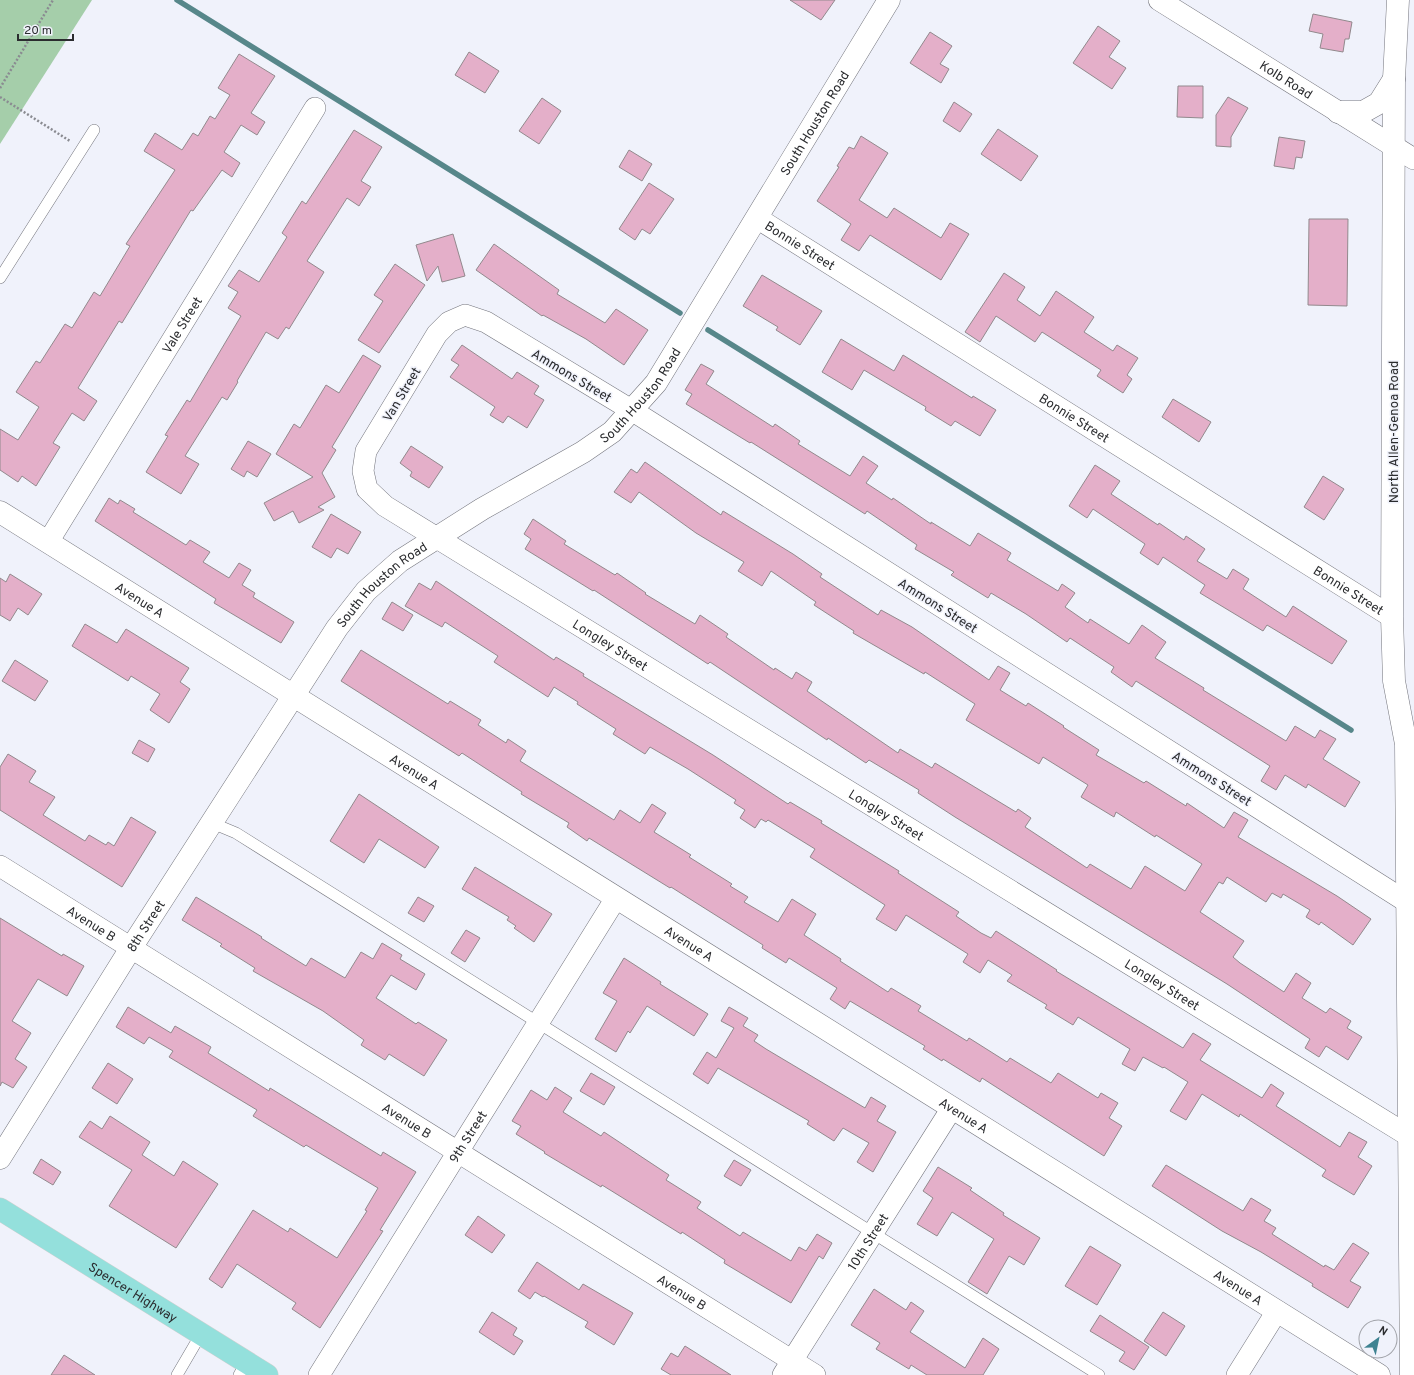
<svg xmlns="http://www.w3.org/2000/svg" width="1414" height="1375" font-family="Overpass,sans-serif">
<rect width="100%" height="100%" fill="#f0f2fb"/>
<!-- green -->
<path fill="#a5ceaa" d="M 0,0 L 92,0 L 0,144 Z"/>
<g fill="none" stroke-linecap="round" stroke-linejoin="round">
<!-- stream -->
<g stroke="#57878a" stroke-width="5.5">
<path d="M 177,0 L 680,313"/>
<path d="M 708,330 L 1351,730"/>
</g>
</g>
<!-- building -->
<g fill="#e4afc9" stroke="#92898d">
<path d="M 790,0 L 835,0 L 821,20 Z"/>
<path d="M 1313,14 L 1352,22 L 1349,39 L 1345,39 L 1343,52 L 1320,48 L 1323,34 L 1309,31 Z"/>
<path d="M 1098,26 L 1120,41 L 1109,57 L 1126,68 L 1112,89 L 1073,63 Z"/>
<path d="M 930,32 L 952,46 L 940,64 L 949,69 L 941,83 L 910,63 Z"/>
<path d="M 469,52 L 499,71 L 485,93 L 455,75 Z"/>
<path d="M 239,54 L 275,76 L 251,113 L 265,122 L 257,135 L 241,125 L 224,152 L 240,163 L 232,177 L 222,170 L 193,211 L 191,210 L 122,323 L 119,321 L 78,388 L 97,401 L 84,421 L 72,413 L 53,443 L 60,447 L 36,486 L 22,476 L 18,482 L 0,470 L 0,429 L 18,440 L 39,407 L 16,392 L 36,361 L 40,363 L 65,324 L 72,328 L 94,292 L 100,296 L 130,246 L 126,244 L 175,170 L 144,151 L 155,133 L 182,150 L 193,133 L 198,136 L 210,116 L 215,119 L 230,95 L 218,88 Z"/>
<path d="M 1178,86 L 1203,86 L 1203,118 L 1177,117 Z"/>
<path d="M 1228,97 L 1248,108 L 1231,137 L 1231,147 L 1216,146 L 1216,115 Z"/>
<path d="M 542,98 L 561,111 L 539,144 L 519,131 Z"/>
<path d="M 954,102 L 972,114 L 960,132 L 943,121 Z"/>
<path d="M 998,129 L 1038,156 L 1021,181 L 981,154 Z"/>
<path d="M 354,130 L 382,147 L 361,181 L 371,187 L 359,206 L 347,198 L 307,261 L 324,272 L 289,329 L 286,327 L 278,339 L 266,332 L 237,381 L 238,382 L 227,400 L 222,397 L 185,456 L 199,464 L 181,494 L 146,472 L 168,436 L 165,435 L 187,400 L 190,402 L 241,316 L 228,308 L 238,292 L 228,286 L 239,270 L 259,282 L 287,237 L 282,233 L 302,201 L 306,204 Z"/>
<path d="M 861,136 L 888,153 L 859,200 L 887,218 L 894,208 L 941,238 L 950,223 L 969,234 L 941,280 L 870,235 L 859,251 L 841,240 L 851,224 L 817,201 L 839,167 L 837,166 L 849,147 L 854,149 Z"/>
<path d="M 1279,137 L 1305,141 L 1302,158 L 1296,157 L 1294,169 L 1274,166 Z"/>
<path d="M 629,150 L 652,164 L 642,181 L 619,167 Z"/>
<path d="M 649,183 L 674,199 L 650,234 L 642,229 L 635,240 L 619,229 Z"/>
<path d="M 1309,219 L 1348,219 L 1347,306 L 1308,305 Z"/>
<path d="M 453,234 L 465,276 L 442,282 L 438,266 L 427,281 L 416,245 Z"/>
<path d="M 494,244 L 559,290 L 557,294 L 605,323 L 616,309 L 648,330 L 624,365 L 586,339 L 543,315 L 542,316 L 476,270 Z"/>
<path d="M 395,264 L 425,285 L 379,353 L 358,340 L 383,301 L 374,295 Z"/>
<path d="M 1004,273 L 1025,287 L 1017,300 L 1040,316 L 1056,291 L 1094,317 L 1084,332 L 1113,351 L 1117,345 L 1138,358 L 1127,375 L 1132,379 L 1123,393 L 1097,376 L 1101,370 L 1042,332 L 1035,342 L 996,316 L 980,342 L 965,332 Z"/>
<path d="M 762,275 L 822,311 L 800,345 L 776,330 L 778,327 L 743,306 Z"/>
<path d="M 841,339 L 894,371 L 903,355 L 972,398 L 973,396 L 996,410 L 980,436 L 955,421 L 951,426 L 925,410 L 926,407 L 864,370 L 852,390 L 822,372 Z"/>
<path d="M 462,345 L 512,379 L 517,372 L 539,386 L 534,394 L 544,400 L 527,428 L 508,416 L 503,423 L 490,415 L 495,407 L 450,377 L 459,365 L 451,360 Z"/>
<path d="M 363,355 L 381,366 L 332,447 L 336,450 L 322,473 L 335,497 L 318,507 L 324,510 L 299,523 L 293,511 L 274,521 L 264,503 L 313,477 L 276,454 L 294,424 L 300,428 L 326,385 L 339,393 Z"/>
<path d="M 701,364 L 714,371 L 706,384 L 773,427 L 775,424 L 800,441 L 798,444 L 850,476 L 863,456 L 878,466 L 866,483 L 892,500 L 893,498 L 931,524 L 931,522 L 970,546 L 978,533 L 1011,553 L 1007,560 L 1058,591 L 1062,584 L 1075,593 L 1065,607 L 1088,623 L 1090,619 L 1129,644 L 1142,625 L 1166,642 L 1155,658 L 1204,688 L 1203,690 L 1286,741 L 1295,726 L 1315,738 L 1320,730 L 1336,739 L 1323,759 L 1360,782 L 1345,807 L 1308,784 L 1306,788 L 1285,775 L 1276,790 L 1261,781 L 1270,766 L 1136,681 L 1132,687 L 1111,672 L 1114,667 L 1070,638 L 1067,642 L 1026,614 L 991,593 L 988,598 L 951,575 L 954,572 L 915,549 L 917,545 L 867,511 L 865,514 L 751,442 L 750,443 L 686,404 L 692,394 L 685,390 Z"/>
<path d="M 1173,399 L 1211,422 L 1199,442 L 1162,417 Z"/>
<path d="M 248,441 L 271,454 L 257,477 L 247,471 L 244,477 L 231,469 Z"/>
<path d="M 411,446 L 443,467 L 429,488 L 410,476 L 412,472 L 400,463 Z"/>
<path d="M 645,462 L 721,515 L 723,511 L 793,554 L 822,574 L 820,577 L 878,615 L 881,610 L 912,627 L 989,680 L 998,666 L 1010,673 L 1000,690 L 1026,706 L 1028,703 L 1064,726 L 1063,727 L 1099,750 L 1096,755 L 1144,783 L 1146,781 L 1186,806 L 1187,803 L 1224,828 L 1234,812 L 1248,820 L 1238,837 L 1337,896 L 1371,919 L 1353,945 L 1321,922 L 1319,925 L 1306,917 L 1310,910 L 1283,894 L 1281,898 L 1272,893 L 1266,902 L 1227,877 L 1223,884 L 1219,882 L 1200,912 L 1244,941 L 1233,957 L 1240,963 L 1284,992 L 1296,973 L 1311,983 L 1302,998 L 1326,1013 L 1330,1008 L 1351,1021 L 1347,1028 L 1362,1037 L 1348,1060 L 1326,1046 L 1319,1057 L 1305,1048 L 1310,1039 L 1227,984 L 955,817 L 918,793 L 919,790 L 869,760 L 866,763 L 828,738 L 827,740 L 710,662 L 708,664 L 594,590 L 593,591 L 525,549 L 531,539 L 524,534 L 533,519 L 566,541 L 564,544 L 615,575 L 617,573 L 646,593 L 645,594 L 695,624 L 700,615 L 728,634 L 726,637 L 774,670 L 775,668 L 792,679 L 796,672 L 812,682 L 807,691 L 898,753 L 900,749 L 932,768 L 935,763 L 1016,812 L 1018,809 L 1031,818 L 1025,827 L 1087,868 L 1090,864 L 1131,889 L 1145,866 L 1185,891 L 1202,864 L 1156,835 L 1155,837 L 1116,812 L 1114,817 L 1081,797 L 1088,785 L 1043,757 L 1039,764 L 966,720 L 975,704 L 925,672 L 924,674 L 853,633 L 854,631 L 814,605 L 816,602 L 771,571 L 762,586 L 738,571 L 744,562 L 696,533 L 639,492 L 631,503 L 614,492 L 631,469 L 637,473 Z"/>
<path d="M 1095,465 L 1120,481 L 1111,494 L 1158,525 L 1159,523 L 1184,540 L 1186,536 L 1205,549 L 1197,561 L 1227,579 L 1233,569 L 1249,579 L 1243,589 L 1286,617 L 1293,606 L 1347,641 L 1332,664 L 1267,625 L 1263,631 L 1200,593 L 1205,585 L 1163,557 L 1158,565 L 1140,553 L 1145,544 L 1093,509 L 1087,518 L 1069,506 Z"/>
<path d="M 1323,476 L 1344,489 L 1324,520 L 1304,507 Z"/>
<path d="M 109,498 L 118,504 L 120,500 L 135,509 L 133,512 L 186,545 L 190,540 L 210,552 L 203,562 L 229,578 L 239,563 L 251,570 L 242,585 L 255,593 L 253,597 L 294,622 L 281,643 L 214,603 L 216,599 L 95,521 Z"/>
<path d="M 331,514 L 361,532 L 348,554 L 337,548 L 331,558 L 312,547 Z"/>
<path d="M 10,574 L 42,594 L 28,615 L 18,608 L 10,621 L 0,615 L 0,578 L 6,582 Z"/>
<path d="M 436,581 L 554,660 L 556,657 L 584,674 L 583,676 L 713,755 L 788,804 L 790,802 L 822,821 L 821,823 L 899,871 L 898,873 L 959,912 L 956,916 L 981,933 L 991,938 L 996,931 L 1057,970 L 1056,971 L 1183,1048 L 1193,1033 L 1211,1044 L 1200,1060 L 1262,1098 L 1271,1084 L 1284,1093 L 1276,1106 L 1340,1147 L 1349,1132 L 1367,1142 L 1358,1157 L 1372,1166 L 1354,1195 L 1322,1176 L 1326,1170 L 1240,1114 L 1239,1117 L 1202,1094 L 1186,1120 L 1170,1111 L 1188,1082 L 1164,1067 L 1163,1068 L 1143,1057 L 1135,1071 L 1122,1064 L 1130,1049 L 1078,1017 L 1073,1025 L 1045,1008 L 1047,1005 L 1007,981 L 1012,975 L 988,960 L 980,973 L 963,962 L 968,954 L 906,915 L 896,931 L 876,919 L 885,905 L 810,857 L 815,849 L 768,820 L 766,822 L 761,819 L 755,828 L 740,818 L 745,810 L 734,803 L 736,800 L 688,769 L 650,747 L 645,754 L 613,734 L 616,729 L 577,704 L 578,702 L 554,687 L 548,697 L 494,662 L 498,656 L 445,622 L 442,627 L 405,606 L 419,583 L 431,590 Z"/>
<path d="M 392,602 L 413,615 L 403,631 L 382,619 Z"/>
<path d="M 85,624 L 117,643 L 126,629 L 189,668 L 180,682 L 190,689 L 169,723 L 150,710 L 160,694 L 131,676 L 128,681 L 72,646 Z"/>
<path d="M 361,650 L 448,704 L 450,701 L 481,720 L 478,725 L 506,743 L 508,739 L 526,751 L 520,761 L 614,820 L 620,810 L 640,823 L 652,804 L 666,813 L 654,832 L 691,855 L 689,857 L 732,884 L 730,886 L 748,897 L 744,902 L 778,922 L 792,899 L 816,914 L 804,935 L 841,959 L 840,961 L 888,992 L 891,988 L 921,1006 L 918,1011 L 967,1041 L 969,1038 L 1007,1062 L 1010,1058 L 1051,1083 L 1058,1073 L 1098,1098 L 1101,1093 L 1118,1103 L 1109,1118 L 1122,1126 L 1104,1156 L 982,1078 L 980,1082 L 943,1059 L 942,1061 L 923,1049 L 925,1046 L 850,1001 L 845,1009 L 830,999 L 837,988 L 789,958 L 786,963 L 762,948 L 763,945 L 671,887 L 670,888 L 589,838 L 587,841 L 567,827 L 569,823 L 521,794 L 522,792 L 462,753 L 459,756 L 341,681 Z"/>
<path d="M 15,660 L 48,681 L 35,701 L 2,681 Z"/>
<path d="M 139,740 L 155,749 L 148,762 L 132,753 Z"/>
<path d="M 8,754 L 36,771 L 29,782 L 55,797 L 43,815 L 85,841 L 89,835 L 106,845 L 108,842 L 114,846 L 131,817 L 156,832 L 122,887 L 0,810 L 0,767 Z"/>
<path d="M 359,794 L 439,847 L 425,868 L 379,839 L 364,863 L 330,841 Z"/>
<path d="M 475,867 L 552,914 L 534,942 L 514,928 L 516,926 L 507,920 L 509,917 L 462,889 Z"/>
<path d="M 196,897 L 262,937 L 261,938 L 306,966 L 311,958 L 345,978 L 361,952 L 373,959 L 382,943 L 402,955 L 400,959 L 425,974 L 416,990 L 391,975 L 376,998 L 416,1024 L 418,1022 L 447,1040 L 424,1076 L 389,1054 L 385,1060 L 361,1045 L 364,1040 L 323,1011 L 253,971 L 255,968 L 220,946 L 222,944 L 182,920 Z"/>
<path d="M 418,897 L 434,906 L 424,922 L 408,913 Z"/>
<path d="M 0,918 L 62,956 L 63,954 L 84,966 L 67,996 L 38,979 L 12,1021 L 31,1033 L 15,1059 L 27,1067 L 13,1088 L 2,1082 L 0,1086 Z"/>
<path d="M 466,930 L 480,938 L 465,962 L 451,953 Z"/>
<path d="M 624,958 L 661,982 L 660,984 L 708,1014 L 694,1036 L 647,1006 L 630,1033 L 628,1031 L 616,1052 L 595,1039 L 617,1001 L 603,993 Z"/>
<path d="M 128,1007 L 171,1033 L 175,1026 L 211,1047 L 208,1053 L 269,1091 L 270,1088 L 381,1156 L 383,1152 L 416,1172 L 380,1230 L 383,1231 L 320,1328 L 292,1309 L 296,1303 L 237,1264 L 222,1288 L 209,1279 L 253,1210 L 288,1232 L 290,1228 L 337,1258 L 367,1211 L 365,1210 L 378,1188 L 306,1145 L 304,1147 L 253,1116 L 257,1110 L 169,1057 L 173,1051 L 149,1037 L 144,1044 L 116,1027 Z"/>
<path d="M 729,1007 L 748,1018 L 743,1026 L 758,1035 L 754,1041 L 766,1049 L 865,1108 L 871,1097 L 886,1106 L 877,1121 L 896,1132 L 873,1172 L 857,1162 L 869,1143 L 843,1128 L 834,1141 L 807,1124 L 809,1121 L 718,1068 L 708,1084 L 693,1074 L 707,1052 L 716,1058 L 734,1028 L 721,1021 Z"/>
<path d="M 108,1063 L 133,1079 L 117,1104 L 92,1088 Z"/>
<path d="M 591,1073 L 615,1087 L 604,1105 L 580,1091 Z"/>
<path d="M 555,1087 L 572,1098 L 563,1112 L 601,1136 L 604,1132 L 669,1175 L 666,1180 L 701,1202 L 697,1208 L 740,1236 L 743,1232 L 791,1261 L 799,1247 L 806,1251 L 817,1234 L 832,1243 L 823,1259 L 819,1256 L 791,1303 L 724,1263 L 725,1260 L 682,1232 L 681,1234 L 602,1185 L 601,1187 L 544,1153 L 545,1152 L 516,1134 L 521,1126 L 512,1121 L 531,1090 L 547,1100 Z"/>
<path d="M 110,1116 L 150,1142 L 142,1155 L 174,1176 L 183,1161 L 218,1184 L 176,1248 L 109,1206 L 132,1170 L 79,1137 L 90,1121 L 102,1129 Z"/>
<path d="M 41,1159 L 61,1172 L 53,1185 L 33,1173 Z"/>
<path d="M 734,1160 L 751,1170 L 741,1186 L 724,1176 Z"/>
<path d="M 1166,1165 L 1243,1211 L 1251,1198 L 1271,1210 L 1264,1221 L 1276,1228 L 1272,1234 L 1324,1267 L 1325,1265 L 1334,1270 L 1353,1243 L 1369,1253 L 1350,1281 L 1361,1287 L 1348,1308 L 1312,1286 L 1313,1284 L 1261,1252 L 1222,1231 L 1152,1186 Z"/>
<path d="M 938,1167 L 972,1188 L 970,1190 L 1004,1213 L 1003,1215 L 1040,1238 L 1024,1265 L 1009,1256 L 987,1294 L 968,1282 L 994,1239 L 952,1212 L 937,1236 L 917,1224 L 933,1198 L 923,1191 Z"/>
<path d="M 478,1216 L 505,1235 L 492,1253 L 465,1235 Z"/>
<path d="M 1090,1246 L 1121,1265 L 1097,1305 L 1065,1286 Z"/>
<path d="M 537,1262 L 579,1290 L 583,1284 L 633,1313 L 614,1345 L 585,1327 L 588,1322 L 544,1296 L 543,1297 L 535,1292 L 530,1299 L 518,1291 Z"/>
<path d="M 874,1289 L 906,1310 L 911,1302 L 924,1311 L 910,1332 L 965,1368 L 983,1338 L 999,1349 L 983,1375 L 927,1375 L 911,1365 L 909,1369 L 876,1349 L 880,1343 L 851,1325 Z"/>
<path d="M 492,1312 L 517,1328 L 513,1335 L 523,1341 L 514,1355 L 479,1332 Z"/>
<path d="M 1163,1312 L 1185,1326 L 1166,1356 L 1144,1341 Z"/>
<path d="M 1100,1315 L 1149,1347 L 1134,1370 L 1119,1361 L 1125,1352 L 1090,1331 Z"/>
<path d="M 685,1346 L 731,1375 L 671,1375 L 661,1369 L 671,1353 L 678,1357 Z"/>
<path d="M 64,1355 L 95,1375 L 51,1375 Z"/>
</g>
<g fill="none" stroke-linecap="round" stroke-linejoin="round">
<!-- lane casing -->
<g stroke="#75767e" stroke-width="12">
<g id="lane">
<path d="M 0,278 L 94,130"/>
<path d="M 212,823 L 236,833 L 1099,1375"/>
<path d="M 177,1375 L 201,1334"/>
<path d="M 239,1375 L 246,1362"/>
</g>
</g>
<!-- street casing -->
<g stroke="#75767e" stroke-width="22">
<g id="street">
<path id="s1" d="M 1159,0 L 1414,159"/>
<path id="s2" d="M 757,218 L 1392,617"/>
<path id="s3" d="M 48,542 L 315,108"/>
<path id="s4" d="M 0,866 L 815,1375"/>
<path id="s5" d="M 1407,902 L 633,411 L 486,322 L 465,315 L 449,322 L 437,334 L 366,451 L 363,471 L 367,489 L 385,506 L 1409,1136"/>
<path id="s6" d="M 319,1375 L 616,898"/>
<path id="s7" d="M 783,1375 L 952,1108"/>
<path d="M 1237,1375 L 1277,1311"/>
</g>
</g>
<!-- secondary casing -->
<g stroke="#75767e" stroke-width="23">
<g id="secondary">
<path d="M 1398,0 L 1394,79 L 1392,617 L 1394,681 L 1406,744 L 1411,1375"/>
<path d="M 1338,112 L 1363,112 L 1379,103 L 1394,79"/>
<path id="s8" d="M 0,512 L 1379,1375"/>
<path id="s9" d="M 0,1158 L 131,948 L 337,628 L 366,591 L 400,561 L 482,509 L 583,452 L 612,432 L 656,383 L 889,0"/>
</g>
</g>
<!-- primary casing -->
<g stroke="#d0d1d1" stroke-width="23">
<g id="primary">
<path id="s10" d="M 0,1209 L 267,1375"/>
</g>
</g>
<!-- path -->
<g stroke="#8a8b91" stroke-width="2.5" stroke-dasharray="2 2" stroke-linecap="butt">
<path d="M 0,88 L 53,0"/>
<path d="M 0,97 L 70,141"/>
</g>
<!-- lane -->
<use href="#lane" stroke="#fff" stroke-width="11"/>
<!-- street -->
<use href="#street" stroke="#fff" stroke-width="21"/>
<!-- secondary -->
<use href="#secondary" stroke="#fff" stroke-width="22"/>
<!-- primary -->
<use href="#primary" stroke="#94e0dc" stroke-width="22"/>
</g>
<g text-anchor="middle" stroke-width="3" stroke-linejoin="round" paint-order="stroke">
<!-- street labels -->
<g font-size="13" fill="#2b2c2f" stroke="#f0f2fb">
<text dy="5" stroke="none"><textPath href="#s1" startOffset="150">Kolb Road</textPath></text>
<text dy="5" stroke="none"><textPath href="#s9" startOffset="1339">South Houston Road</textPath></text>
<text dy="5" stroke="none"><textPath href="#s2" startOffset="51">Bonnie Street</textPath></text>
<text dy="5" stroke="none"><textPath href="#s3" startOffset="255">Vale Street</textPath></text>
<text transform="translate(572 375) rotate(31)" y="5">Ammons Street</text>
<text dy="5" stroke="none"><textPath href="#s9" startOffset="1015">South Houston Road</textPath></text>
<text transform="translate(401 394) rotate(-59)" y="5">Van Street</text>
<text dy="5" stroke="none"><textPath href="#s2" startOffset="375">Bonnie Street</textPath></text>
<text transform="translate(1393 432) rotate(-90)" y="5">North Allen-Genoa Road</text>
<text dy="5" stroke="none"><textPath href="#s9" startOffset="691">South Houston Road</textPath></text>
<text dy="5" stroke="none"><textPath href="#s2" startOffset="699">Bonnie Street</textPath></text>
<text dy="5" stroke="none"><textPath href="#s8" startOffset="165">Avenue A</textPath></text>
<text transform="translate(938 605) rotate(32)" y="5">Ammons Street</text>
<text dy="5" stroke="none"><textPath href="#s5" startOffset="1610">Longley Street</textPath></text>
<text dy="5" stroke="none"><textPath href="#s8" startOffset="489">Avenue A</textPath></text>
<text transform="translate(1212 778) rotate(32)" y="5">Ammons Street</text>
<text dy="5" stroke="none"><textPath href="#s5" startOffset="1934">Longley Street</textPath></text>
<text dy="5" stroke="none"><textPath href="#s4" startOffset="108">Avenue B</textPath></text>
<text dy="5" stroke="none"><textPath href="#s9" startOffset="274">8th Street</textPath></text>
<text dy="5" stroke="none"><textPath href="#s8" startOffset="813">Avenue A</textPath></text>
<text dy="5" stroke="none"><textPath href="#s5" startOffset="2258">Longley Street</textPath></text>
<text dy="5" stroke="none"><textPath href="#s8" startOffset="1137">Avenue A</textPath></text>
<text dy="5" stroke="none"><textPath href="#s4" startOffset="480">Avenue B</textPath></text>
<text dy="5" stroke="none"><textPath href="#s6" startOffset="281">9th Street</textPath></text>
<text dy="5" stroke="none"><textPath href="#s7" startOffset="158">10th Street</textPath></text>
<text dy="5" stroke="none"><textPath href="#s8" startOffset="1461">Avenue A</textPath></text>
<text dy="5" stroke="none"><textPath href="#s10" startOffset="157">Spencer Highway</textPath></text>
<text dy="5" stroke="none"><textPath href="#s4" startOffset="804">Avenue B</textPath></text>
</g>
</g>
<!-- north arrow -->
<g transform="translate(1378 1339) rotate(33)"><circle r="19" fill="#f0f2fb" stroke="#a1a3a9"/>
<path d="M0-3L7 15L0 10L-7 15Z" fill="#3f8392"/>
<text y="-6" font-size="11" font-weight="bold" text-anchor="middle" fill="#2b2c2f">N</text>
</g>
<!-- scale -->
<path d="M18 34v6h55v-6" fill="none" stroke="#2b2c2f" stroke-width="2"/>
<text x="24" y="34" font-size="12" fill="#2b2c2f" stroke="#f0f2fb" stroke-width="3" paint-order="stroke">20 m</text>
</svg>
